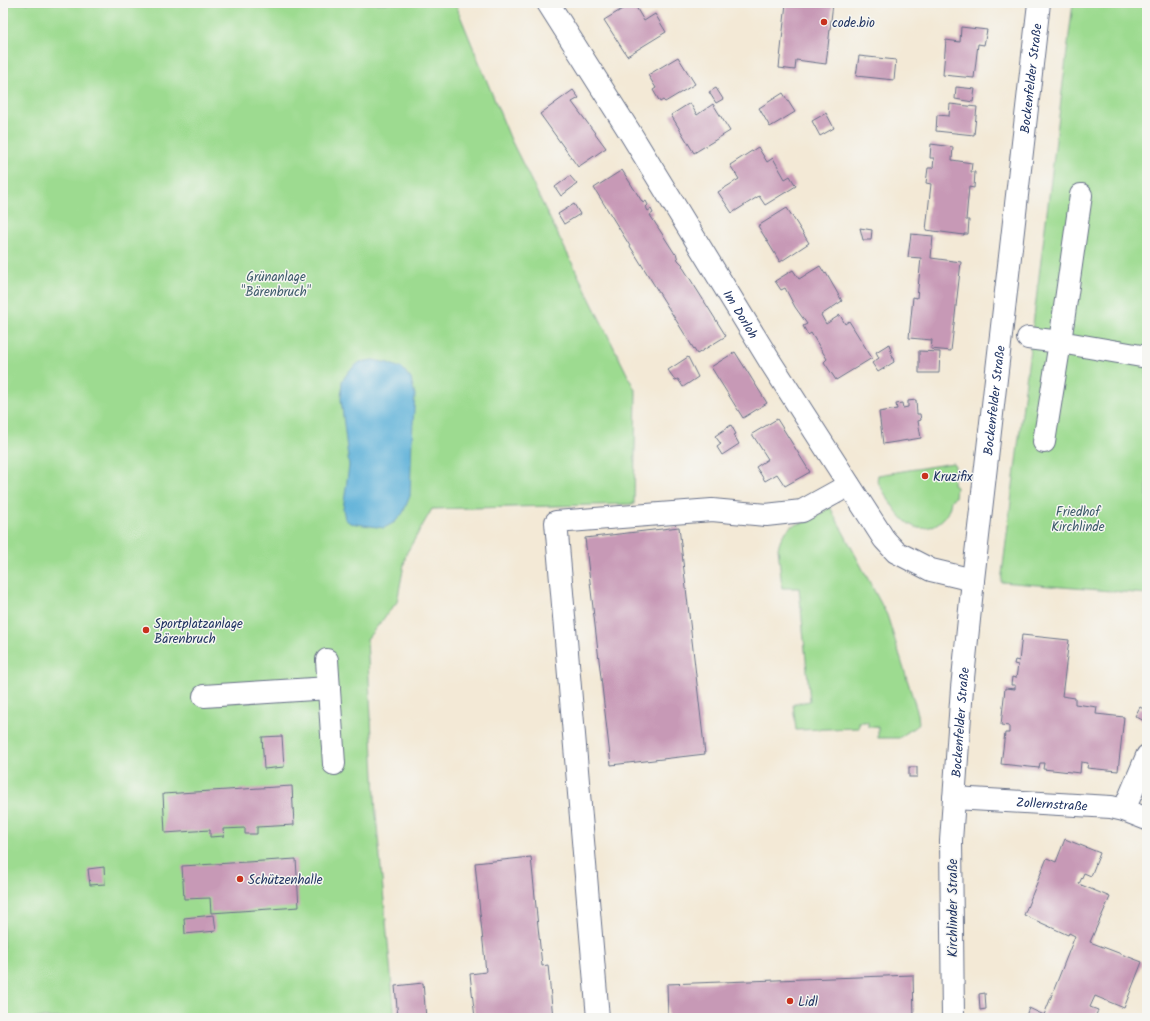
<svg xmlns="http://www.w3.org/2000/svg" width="1150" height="1021" font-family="Kalam,sans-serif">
<rect width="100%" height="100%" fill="#f6f6f2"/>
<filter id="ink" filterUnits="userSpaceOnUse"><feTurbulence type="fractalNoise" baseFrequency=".025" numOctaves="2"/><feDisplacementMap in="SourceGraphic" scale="8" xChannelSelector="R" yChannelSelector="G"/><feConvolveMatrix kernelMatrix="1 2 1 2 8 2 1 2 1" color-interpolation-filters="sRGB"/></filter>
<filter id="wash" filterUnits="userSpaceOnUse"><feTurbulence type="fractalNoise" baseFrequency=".012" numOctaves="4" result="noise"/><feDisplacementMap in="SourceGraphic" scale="16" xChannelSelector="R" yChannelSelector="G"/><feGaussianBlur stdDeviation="0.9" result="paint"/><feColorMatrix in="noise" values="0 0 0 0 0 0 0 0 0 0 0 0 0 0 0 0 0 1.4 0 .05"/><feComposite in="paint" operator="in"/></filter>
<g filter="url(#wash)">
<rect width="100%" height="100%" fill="#f3e9d6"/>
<!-- green -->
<g fill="#9ddb90" stroke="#5c8577">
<path d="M 3,3 L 456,3 L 459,13 L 511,140 L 636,392 L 634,504 L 432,509 L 406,554 L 397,602 L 367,639 L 376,815 L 395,1018 L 3,1018 Z"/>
<path d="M 1073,3 L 1147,3 L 1147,594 L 1001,582 Z"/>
<path d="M 953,463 L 955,466 L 953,484 L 956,487 L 955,497 L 951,500 C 950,510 946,518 938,523 C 908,543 891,502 877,481 L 878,475 Z"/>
<path d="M 830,507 L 887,615 L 918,714 L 919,724 L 899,738 L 878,738 L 878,727 L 868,727 L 868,722 L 859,722 L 859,728 L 796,730 L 793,704 L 810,701 L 799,588 L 782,588 L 778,548 L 782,536 L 791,526 L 812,520 Z"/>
</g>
<!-- water -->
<path fill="#5cb0d8" stroke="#3c709b" d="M 373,360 L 388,363 L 403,369 L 411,379 L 415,395 L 412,438 L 410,496 L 403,513 L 395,522 L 384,528 L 350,523 L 345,519 L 343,509 L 349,466 L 341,399 L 342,381 L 349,371 L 360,362 Z"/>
<g id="blocks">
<!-- building -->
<g fill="#c799b6">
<path d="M 786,3 L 833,3 L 826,64 L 796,60 L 795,70 L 779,68 Z"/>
<path d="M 629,5 L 636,7 L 644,21 L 655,14 L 666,32 L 627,56 L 604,20 Z"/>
<path d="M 961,27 L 987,30 L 984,45 L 978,44 L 974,78 L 943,75 L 946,40 L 960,42 Z"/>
<path d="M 859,56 L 896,60 L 894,80 L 856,76 Z"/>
<path d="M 678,57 L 695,84 L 665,102 L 663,100 L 660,102 L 653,90 L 656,88 L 648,75 Z"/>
<path d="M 956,87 L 975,89 L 973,102 L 955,99 Z"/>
<path d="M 716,88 L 723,99 L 716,103 L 709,92 Z"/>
<path d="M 573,90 L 579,98 L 572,102 L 606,148 L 578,167 L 540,114 Z"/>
<path d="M 783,93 L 795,112 L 770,127 L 759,108 Z"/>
<path d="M 690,103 L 697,115 L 713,104 L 730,131 L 694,153 L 671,115 Z"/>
<path d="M 950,104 L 977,107 L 974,135 L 936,131 L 937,115 L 949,116 Z"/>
<path d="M 826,113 L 834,128 L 820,136 L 812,121 Z"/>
<path d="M 931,144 L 953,147 L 952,160 L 972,163 L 971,172 L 975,172 L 974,188 L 969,187 L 966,220 L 969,220 L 968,234 L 964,234 L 964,235 L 926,230 L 931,184 L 926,183 L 928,168 L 933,168 L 934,158 L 930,158 Z"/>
<path d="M 758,147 L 767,162 L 773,158 L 785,179 L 790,176 L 796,186 L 765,205 L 759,196 L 732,213 L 718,192 L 739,179 L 730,165 Z"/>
<path d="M 622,170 L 643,203 L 646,201 L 648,205 L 646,207 L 648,211 L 651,209 L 653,213 L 650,215 L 675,254 L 676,253 L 678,260 L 683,265 L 682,266 L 726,336 L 697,354 L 594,188 Z"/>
<path d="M 570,176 L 577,184 L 561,196 L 555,187 Z"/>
<path d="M 574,204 L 580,214 L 564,224 L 558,214 Z"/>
<path d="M 787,208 L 809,243 L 780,262 L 758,226 Z"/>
<path d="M 860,228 L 872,230 L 871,240 L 863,240 Z"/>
<path d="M 911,234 L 933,236 L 931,258 L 961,262 L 951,351 L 931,349 L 932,340 L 909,338 L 913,297 L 917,298 L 921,258 L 908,257 Z"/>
<path d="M 820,266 L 825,274 L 826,273 L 842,301 L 821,315 L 826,324 L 840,315 L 845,324 L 849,321 L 872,358 L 836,380 L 824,362 L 827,359 L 811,333 L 808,335 L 803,326 L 807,324 L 795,307 L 785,288 L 781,290 L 775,281 L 793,270 L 799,279 Z"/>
<path d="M 889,344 L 894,362 L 878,372 L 872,363 L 879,358 L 876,352 Z"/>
<path d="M 919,351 L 940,352 L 939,373 L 919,373 Z"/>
<path d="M 735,352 L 767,403 L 743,418 L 711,367 Z"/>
<path d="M 688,357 L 698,377 L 683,387 L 678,379 L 675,380 L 668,370 Z"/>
<path d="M 916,400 L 917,414 L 920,414 L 921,420 L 918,421 L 921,438 L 883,444 L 879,412 L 897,409 L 896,404 L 902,403 L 903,408 L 908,407 L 908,401 Z"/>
<path d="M 777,419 L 810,472 L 785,486 L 777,474 L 765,481 L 756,467 L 768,459 L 752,434 Z"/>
<path d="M 731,425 L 736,434 L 734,435 L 739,444 L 722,455 L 717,447 L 721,444 L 715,436 Z"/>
<path d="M 679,527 L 705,754 L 611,765 L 585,538 Z"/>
<path d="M 1022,635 L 1069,640 L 1062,696 L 1075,698 L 1075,704 L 1097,707 L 1096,714 L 1124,717 L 1118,771 L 1087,768 L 1088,763 L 1081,762 L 1080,773 L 1043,769 L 1044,763 L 1040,763 L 1039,768 L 1001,764 L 1005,733 L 1009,733 L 1009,726 L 1001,725 L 1005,688 L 1015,689 L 1015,685 L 1011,685 L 1012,677 L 1016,678 L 1018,665 L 1014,664 L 1015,660 L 1019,661 Z"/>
<path d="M 1140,707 L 1147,711 L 1147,715 L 1144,721 L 1135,716 Z"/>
<path d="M 282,736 L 284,767 L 264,769 L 262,737 Z"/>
<rect x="909" y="767" width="8" height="10"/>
<path d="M 292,786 L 294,825 L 257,827 L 257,834 L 245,834 L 245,828 L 223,829 L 224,836 L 210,837 L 210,830 L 165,833 L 163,794 Z"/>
<path d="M 1065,839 L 1100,853 L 1091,876 L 1084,873 L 1079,884 L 1110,897 L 1090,942 L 1142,962 L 1124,1008 L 1095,996 L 1090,1007 L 1098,1010 L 1095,1018 L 1025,1018 L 1029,1008 L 1044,1015 L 1075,936 L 1069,933 L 1068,935 L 1024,915 L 1047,858 L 1056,862 Z"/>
<path d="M 531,857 L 542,966 L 548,965 L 553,1018 L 475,1018 L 470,974 L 486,972 L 475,863 Z"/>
<path d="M 296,859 L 299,907 L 211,913 L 210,898 L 184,899 L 182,866 Z"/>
<path d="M 104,867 L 105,884 L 90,885 L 88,869 Z"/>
<path d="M 214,915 L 216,931 L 185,934 L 184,918 Z"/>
<path d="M 913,975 L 914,1018 L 668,1018 L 667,984 Z"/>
<path d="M 423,983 L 426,1018 L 398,1018 L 395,986 Z"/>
<path d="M 985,993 L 986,1009 L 980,1010 L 979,994 Z"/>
</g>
</g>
</g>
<g filter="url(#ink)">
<use href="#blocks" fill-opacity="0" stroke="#677088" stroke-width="1"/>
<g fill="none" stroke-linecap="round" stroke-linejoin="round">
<!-- minor casing -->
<g stroke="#677088" stroke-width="24">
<g id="minor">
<path id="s1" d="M 548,3 L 629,131 L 771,363 L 884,539 L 896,552 L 931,570 L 973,580"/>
<path d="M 1081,195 L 1060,342 L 1147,357"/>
<path d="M 1028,338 L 1060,342 L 1044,442"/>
<path d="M 327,660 L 334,764"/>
<path d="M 204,696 L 329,688"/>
<path id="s2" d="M 954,798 L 1111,807 L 1124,810 L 1147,819"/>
<path d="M 1124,810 L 1147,756"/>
<path d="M 598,1018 L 556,522 L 712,510 L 766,515 L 802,511 L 849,485"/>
</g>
</g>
<!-- major casing -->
<g stroke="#677088" stroke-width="24">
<g id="major">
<path id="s3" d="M 953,1018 L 951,841 L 962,688 L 973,580 L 1039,3"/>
</g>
</g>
<!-- minor -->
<use href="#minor" stroke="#fff" stroke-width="22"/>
<!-- major -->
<use href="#major" stroke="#fff" stroke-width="22"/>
</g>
</g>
<!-- markers -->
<g fill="#c8321e" stroke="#f6f6f2" stroke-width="1.5">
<circle cx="824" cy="22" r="4"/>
<circle cx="925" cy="476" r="4"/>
<circle cx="146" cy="630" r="4"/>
<circle cx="240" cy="879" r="4"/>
<circle cx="790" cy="1001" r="4"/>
</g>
<g text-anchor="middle" stroke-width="3" stroke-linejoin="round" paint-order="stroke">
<!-- poi labels -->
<g font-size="13" fill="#1b2f5e" stroke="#f6f6f2" text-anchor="start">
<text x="832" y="27">code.bio</text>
<text x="933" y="481">Kruzifix</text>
<text x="154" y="628">Sportplatzanlage<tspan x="154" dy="15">Bärenbruch</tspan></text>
<text x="248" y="884">Schützenhalle</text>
<text x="798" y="1006">Lidl</text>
</g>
<!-- street labels -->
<g font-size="13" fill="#1b2f5e" stroke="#f6f6f2">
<text dy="5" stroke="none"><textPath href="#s3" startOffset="944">Bockenfelder Straße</textPath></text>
<text dy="5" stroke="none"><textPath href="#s1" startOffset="366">Im Dorloh</textPath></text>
<text dy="5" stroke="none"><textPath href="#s3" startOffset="620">Bockenfelder Straße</textPath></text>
<text dy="5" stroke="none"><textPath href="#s3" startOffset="296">Bockenfelder Straße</textPath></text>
<text dy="5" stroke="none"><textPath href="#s2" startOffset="98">Zollernstraße</textPath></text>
<text transform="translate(952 908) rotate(-90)" y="5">Kirchlinder Straße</text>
</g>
<!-- park labels -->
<g font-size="13" fill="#3c5a6a" stroke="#f6f6f2">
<text x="276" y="281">Grünanlage<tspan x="276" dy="15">"Bärenbruch"</tspan></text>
<text x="1078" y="516">Friedhof<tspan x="1078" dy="15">Kirchlinde</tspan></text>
</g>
</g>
<!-- margin -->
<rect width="1150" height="1021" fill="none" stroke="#f6f6f2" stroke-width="16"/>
</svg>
